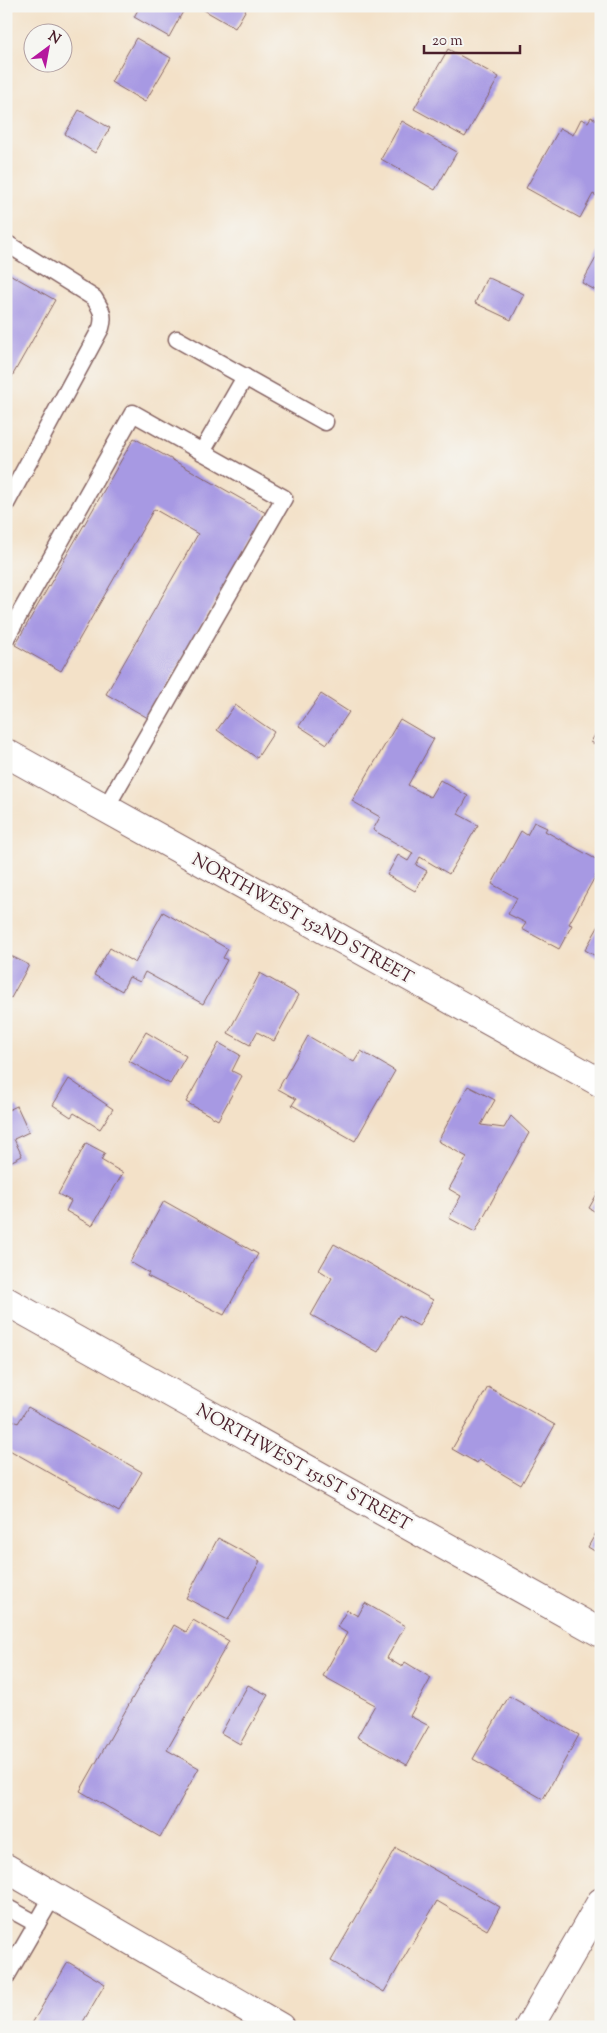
<svg xmlns="http://www.w3.org/2000/svg" width="607" height="2033" font-family="'Sorts Mill Goudy',serif">
<rect width="100%" height="100%" fill="#f6f6f2"/>
<filter id="ink" filterUnits="userSpaceOnUse"><feTurbulence type="fractalNoise" baseFrequency=".02" numOctaves="2"/><feDisplacementMap in="SourceGraphic" scale="10" xChannelSelector="R" yChannelSelector="G"/><feConvolveMatrix kernelMatrix="1 2 1 2 8 2 1 2 1" color-interpolation-filters="sRGB"/></filter>
<filter id="wash" filterUnits="userSpaceOnUse"><feTurbulence type="fractalNoise" baseFrequency=".0096" numOctaves="4" result="noise"/><feDisplacementMap in="SourceGraphic" scale="20" xChannelSelector="R" yChannelSelector="G"/><feGaussianBlur stdDeviation="1.12" result="paint"/><feColorMatrix in="noise" values="0 0 0 0 0 0 0 0 0 0 0 0 0 0 0 0 0 1.4 0 .05"/><feComposite in="paint" operator="in"/></filter>
<g filter="url(#wash)">
<rect width="100%" height="100%" fill="#f3e1c8"/>
<g id="blocks">
<!-- building -->
<g fill="#a799e3">
<path d="M 140,6 L 186,6 L 169,37 L 134,17 Z"/>
<path d="M 197,6 L 248,6 L 235,28 Z"/>
<path d="M 136,38 L 171,58 L 145,102 L 111,82 Z"/>
<path d="M 448,49 L 499,77 L 465,137 L 414,109 Z"/>
<path d="M 79,110 L 110,128 L 95,153 L 65,134 Z"/>
<path d="M 591,117 L 601,122 L 601,198 L 593,194 L 580,218 L 526,188 L 560,128 L 573,135 L 581,119 L 588,122 Z"/>
<path d="M 402,121 L 457,152 L 435,190 L 381,159 Z"/>
<path d="M 601,249 L 601,293 L 582,283 Z"/>
<path d="M 6,272 L 55,300 L 6,387 Z"/>
<path d="M 487,277 L 524,294 L 511,320 L 475,303 Z"/>
<path d="M 134,438 L 266,513 L 148,718 L 106,694 L 198,534 L 154,509 L 61,671 L 15,645 Z"/>
<path d="M 321,694 L 349,712 L 327,744 L 299,726 Z"/>
<path d="M 235,705 L 274,732 L 257,758 L 217,730 Z"/>
<path d="M 400,719 L 434,739 L 408,785 L 430,797 L 440,780 L 468,796 L 458,814 L 478,825 L 449,874 L 420,857 L 416,865 L 427,871 L 415,891 L 387,875 L 398,855 L 408,861 L 413,853 L 373,830 L 380,817 L 352,801 Z"/>
<path d="M 601,724 L 601,747 L 591,742 Z"/>
<path d="M 534,822 L 547,828 L 545,831 L 601,862 L 601,866 L 569,924 L 572,925 L 559,949 L 522,929 L 526,923 L 508,914 L 517,898 L 492,884 L 521,831 L 527,835 Z"/>
<path d="M 163,912 L 228,949 L 223,958 L 227,960 L 203,1004 L 145,972 L 140,982 L 129,977 L 122,991 L 94,975 L 110,948 L 135,963 Z"/>
<path d="M 601,922 L 601,959 L 585,950 Z"/>
<path d="M 11,956 L 29,965 L 11,998 L 6,995 L 6,965 Z"/>
<path d="M 260,973 L 299,995 L 274,1041 L 257,1032 L 250,1045 L 228,1033 Z"/>
<path d="M 146,1032 L 186,1056 L 170,1084 L 129,1061 Z"/>
<path d="M 308,1036 L 354,1062 L 361,1051 L 395,1071 L 355,1141 L 292,1105 L 296,1099 L 278,1089 Z"/>
<path d="M 219,1043 L 240,1055 L 232,1071 L 242,1076 L 218,1120 L 186,1102 Z"/>
<path d="M 69,1079 L 113,1109 L 100,1129 L 74,1113 L 71,1117 L 53,1105 Z"/>
<path d="M 468,1086 L 495,1100 L 481,1125 L 504,1128 L 511,1116 L 529,1133 L 475,1232 L 449,1218 L 461,1196 L 449,1189 L 467,1157 L 438,1141 Z"/>
<path d="M 17,1106 L 29,1132 L 14,1139 L 22,1156 L 6,1164 L 6,1111 Z"/>
<path d="M 86,1143 L 105,1153 L 101,1160 L 123,1173 L 92,1226 L 66,1211 L 71,1201 L 58,1194 Z"/>
<path d="M 601,1187 L 601,1215 L 589,1208 Z"/>
<path d="M 164,1201 L 258,1254 L 224,1315 L 147,1276 L 149,1273 L 130,1262 Z"/>
<path d="M 334,1244 L 433,1300 L 419,1326 L 399,1315 L 378,1352 L 311,1315 L 332,1278 L 319,1270 Z"/>
<path d="M 488,1387 L 555,1425 L 521,1485 L 479,1460 L 477,1463 L 452,1449 Z"/>
<path d="M 28,1407 L 142,1472 L 119,1512 L 6,1448 L 6,1432 L 13,1420 L 18,1423 Z"/>
<path d="M 601,1524 L 601,1555 L 588,1547 Z"/>
<path d="M 218,1538 L 260,1561 L 228,1620 L 186,1598 Z"/>
<path d="M 365,1603 L 405,1626 L 387,1658 L 402,1667 L 405,1662 L 431,1678 L 410,1716 L 429,1726 L 407,1765 L 357,1737 L 375,1705 L 323,1676 L 347,1633 L 337,1627 L 347,1610 L 358,1616 Z"/>
<path d="M 193,1620 L 229,1641 L 167,1750 L 199,1768 L 160,1837 L 80,1791 L 174,1625 L 186,1632 Z"/>
<path d="M 248,1685 L 268,1695 L 240,1744 L 221,1733 Z"/>
<path d="M 509,1696 L 579,1735 L 543,1799 L 473,1759 Z"/>
<path d="M 396,1848 L 500,1907 L 487,1930 L 437,1901 L 384,1992 L 331,1961 Z"/>
<path d="M 68,1962 L 105,1984 L 80,2027 L 30,2027 Z"/>
</g>
</g>
</g>
<g filter="url(#ink)">
<use href="#blocks" fill-opacity="0" stroke="#856362" stroke-width="1"/>
<g fill="none" stroke-linecap="round" stroke-linejoin="round">
<!-- service casing -->
<g stroke="#856362" stroke-width="19">
<g id="service">
<path d="M 6,243 L 94,298 C 101,309 105,315 101,328 L 6,504"/>
<path d="M 177,339 L 325,422"/>
<path d="M 202,452 L 245,377"/>
<path d="M 6,638 L 133,413 L 284,498 L 105,809"/>
<path d="M 6,1907 L 37,1924"/>
<path d="M 6,1977 L 53,1896"/>
</g>
</g>
<!-- minor casing -->
<g stroke="#856362" stroke-width="30">
<g id="minor">
<path d="M 6,753 L 601,1083"/>
<path d="M 6,1301 L 601,1633"/>
<path d="M 6,1868 L 280,2027"/>
</g>
</g>
<!-- tertiary casing -->
<g stroke="#856362" stroke-width="30">
<path id="tertiary" d="M 529,2027 L 601,1902"/>
</g>
<!-- service -->
<use href="#service" stroke="#fff" stroke-width="16"/>
<!-- minor -->
<use href="#minor" stroke="#fff" stroke-width="28"/>
<!-- tertiary -->
<use href="#tertiary" stroke="#fff" stroke-width="28"/>
</g>
</g>
<g text-anchor="middle" stroke-width="4.5" stroke-linejoin="round" paint-order="stroke">
<!-- street labels -->
<g font-size="18" fill="#4a1f2b" stroke="#f6f6f2">
<text transform="translate(303 918) rotate(29)" y="6">NORTHWEST 152ND STREET</text>
<text transform="translate(304 1467) rotate(29)" y="6">NORTHWEST 151ST STREET</text>
</g>
</g>
<!-- margin -->
<rect width="607" height="2033" fill="none" stroke="#f6f6f2" stroke-width="25"/>
<!-- north arrow -->
<g transform="translate(48 48) rotate(32)"><circle r="24" fill="#f6f6f2" stroke="#b1a0a2"/>
<path d="M0-4L9 19L0 12L-9 19Z" fill="#b5179e"/>
<text y="-8" font-size="14" font-weight="bold" text-anchor="middle" fill="#4a1f2b">N</text>
</g>
<!-- scale -->
<path d="M424 45v8h96v-8" fill="none" stroke="#4a1f2b" stroke-width="2.5"/>
<text x="432" y="45" font-size="15" fill="#4a1f2b" stroke="#f6f6f2" stroke-width="4" paint-order="stroke">20 m</text>
</svg>
